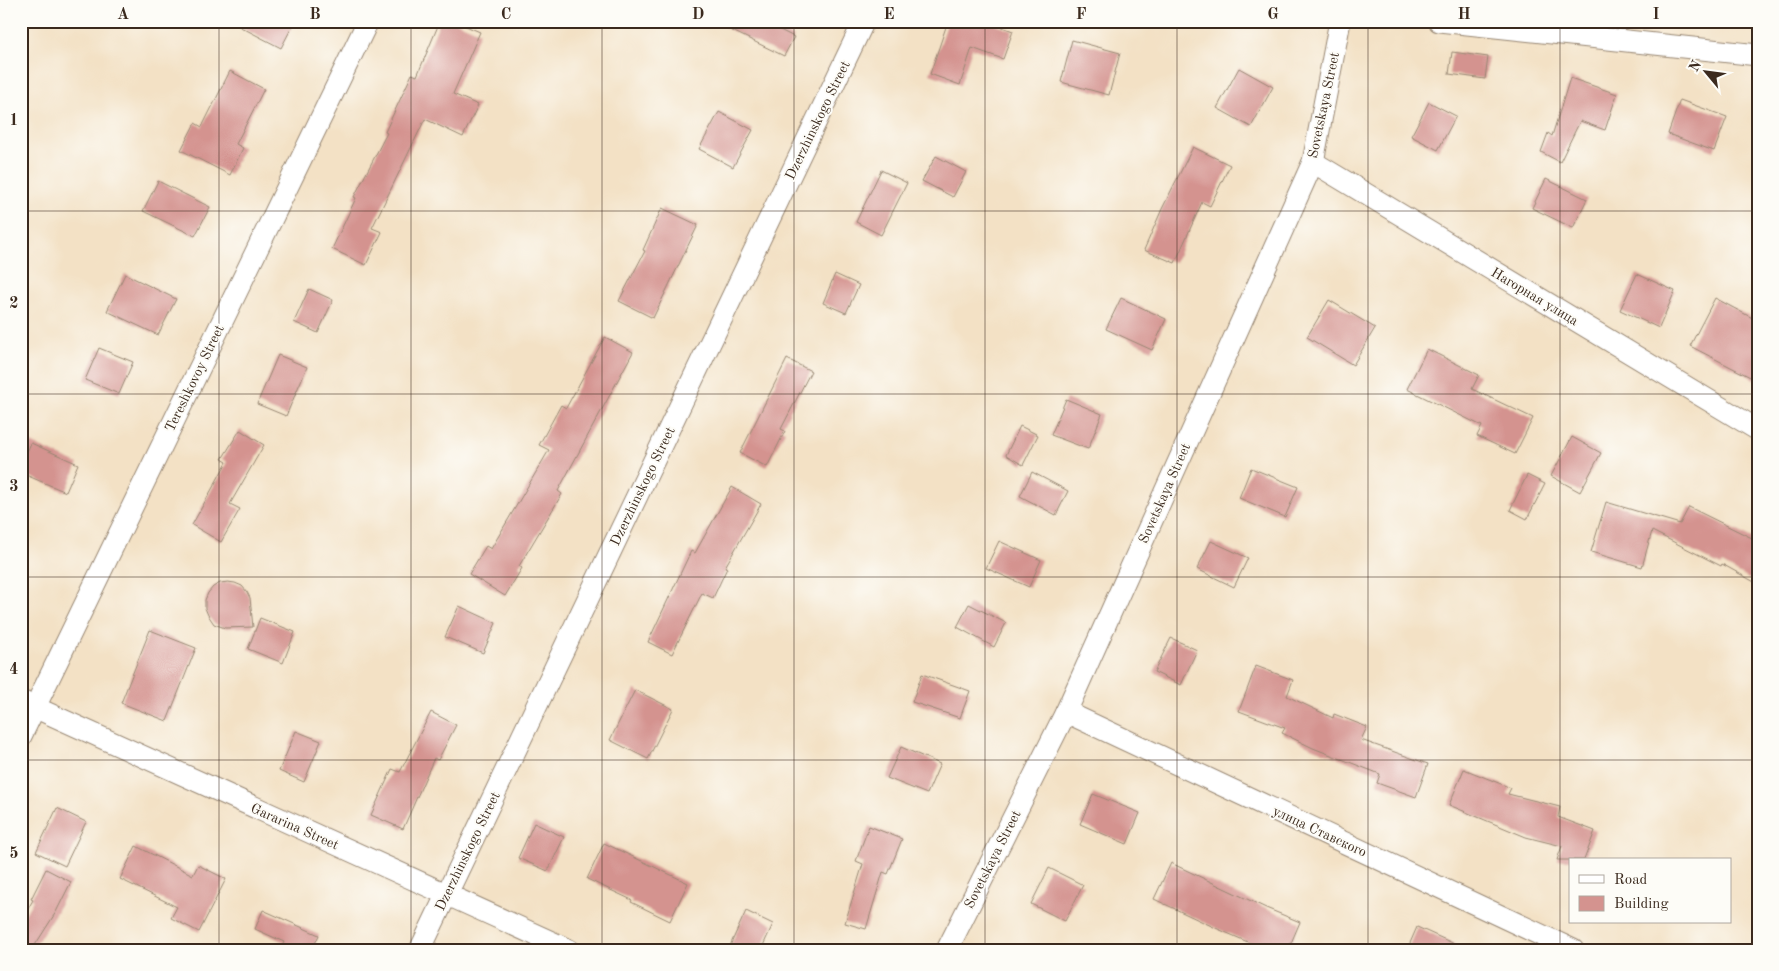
<svg xmlns="http://www.w3.org/2000/svg" width="1779" height="971" font-family="'Old Standard TT',serif">
<rect width="100%" height="100%" fill="#fdfcf7"/>
<filter id="ink" filterUnits="userSpaceOnUse"><feTurbulence type="fractalNoise" baseFrequency=".02" numOctaves="2"/><feDisplacementMap in="SourceGraphic" scale="10" xChannelSelector="R" yChannelSelector="G"/><feConvolveMatrix kernelMatrix="1 2 1 2 8 2 1 2 1" color-interpolation-filters="sRGB"/></filter>
<filter id="wash" filterUnits="userSpaceOnUse"><feTurbulence type="fractalNoise" baseFrequency=".0096" numOctaves="4" result="noise"/><feDisplacementMap in="SourceGraphic" scale="20" xChannelSelector="R" yChannelSelector="G"/><feGaussianBlur stdDeviation="1.12" result="paint"/><feColorMatrix in="noise" values="0 0 0 0 0 0 0 0 0 0 0 0 0 0 0 0 0 1.4 0 .05"/><feComposite in="paint" operator="in"/></filter>
<g filter="url(#wash)">
<rect width="100%" height="100%" fill="#f3e1c5"/>
<g id="blocks">
<!-- building -->
<g fill="#d4938f">
<path d="M 229,21 L 295,21 L 281,48 Z"/>
<path d="M 440,21 L 454,21 L 480,32 L 453,94 L 478,105 L 463,137 L 425,119 L 372,228 L 382,232 L 366,265 L 332,249 L 356,198 L 354,197 L 387,133 L 385,132 L 412,74 L 417,76 Z"/>
<path d="M 712,21 L 762,21 L 794,37 L 784,56 Z"/>
<path d="M 948,21 L 986,21 L 1013,31 L 1003,59 L 972,48 L 960,85 L 930,74 Z"/>
<path d="M 1072,40 L 1120,53 L 1109,95 L 1061,82 Z"/>
<path d="M 1452,52 L 1488,57 L 1485,79 L 1449,74 Z"/>
<path d="M 1239,68 L 1273,87 L 1251,127 L 1217,108 Z"/>
<path d="M 230,71 L 264,89 L 236,144 L 243,148 L 230,175 L 181,150 L 195,123 L 202,127 Z"/>
<path d="M 1570,78 L 1617,94 L 1605,130 L 1580,121 L 1560,162 L 1541,152 L 1548,133 L 1552,136 Z"/>
<path d="M 1680,100 L 1727,117 L 1714,151 L 1668,134 Z"/>
<path d="M 1429,102 L 1456,116 L 1438,150 L 1411,136 Z"/>
<path d="M 719,112 L 753,130 L 733,167 L 699,149 Z"/>
<path d="M 1193,147 L 1230,165 L 1210,206 L 1202,202 L 1175,263 L 1144,250 L 1162,209 Z"/>
<path d="M 936,156 L 966,172 L 953,197 L 922,181 Z"/>
<path d="M 881,170 L 907,183 L 881,235 L 856,222 Z"/>
<path d="M 1546,179 L 1587,199 L 1573,228 L 1532,208 Z"/>
<path d="M 158,181 L 210,207 L 195,236 L 143,211 Z"/>
<path d="M 662,208 L 698,225 L 653,318 L 619,301 L 645,251 L 643,250 Z"/>
<path d="M 125,274 L 176,299 L 158,335 L 107,311 Z"/>
<path d="M 835,274 L 859,285 L 846,313 L 823,303 Z"/>
<path d="M 1637,274 L 1675,291 L 1659,328 L 1620,310 Z"/>
<path d="M 309,289 L 333,300 L 318,333 L 294,322 Z"/>
<path d="M 1121,298 L 1166,319 L 1152,350 L 1106,329 Z"/>
<path d="M 1715,298 L 1758,321 L 1758,381 L 1690,346 Z"/>
<path d="M 1329,300 L 1375,328 L 1353,365 L 1307,337 Z"/>
<path d="M 605,337 L 633,352 L 558,491 L 562,494 L 519,566 L 522,568 L 505,596 L 469,574 L 486,546 L 491,549 L 549,450 L 539,445 L 561,405 L 566,408 Z"/>
<path d="M 99,348 L 133,362 L 119,394 L 85,380 Z"/>
<path d="M 1427,349 L 1479,375 L 1472,389 L 1533,418 L 1515,454 L 1477,436 L 1482,426 L 1407,389 Z"/>
<path d="M 278,355 L 307,367 L 286,416 L 257,404 Z"/>
<path d="M 787,359 L 811,371 L 781,429 L 785,431 L 767,467 L 740,453 Z"/>
<path d="M 1066,399 L 1102,414 L 1088,449 L 1051,435 Z"/>
<path d="M 1020,426 L 1038,435 L 1023,465 L 1006,455 Z"/>
<path d="M 240,430 L 264,445 L 230,504 L 240,509 L 221,542 L 192,525 L 227,462 L 222,459 Z"/>
<path d="M 1572,437 L 1601,453 L 1580,492 L 1551,476 Z"/>
<path d="M 31,443 L 78,464 L 66,492 L 21,473 L 21,465 Z"/>
<path d="M 1251,468 L 1298,487 L 1285,517 L 1239,498 Z"/>
<path d="M 1032,472 L 1068,491 L 1056,515 L 1020,496 Z"/>
<path d="M 1527,475 L 1545,484 L 1527,519 L 1510,510 Z"/>
<path d="M 732,487 L 761,504 L 725,567 L 727,568 L 713,598 L 702,593 L 672,654 L 648,642 L 691,551 L 695,553 Z"/>
<path d="M 1606,502 L 1680,524 L 1689,507 L 1758,541 L 1758,584 L 1722,564 L 1721,566 L 1652,531 L 1642,567 L 1591,552 Z"/>
<path d="M 999,541 L 1041,560 L 1029,587 L 986,568 Z"/>
<path d="M 1211,541 L 1248,558 L 1234,587 L 1197,569 Z"/>
<path d="M 228,582 L 235,583 L 242,586 L 247,592 L 250,598 L 253,627 L 225,628 L 214,624 L 208,615 L 205,608 L 205,600 L 208,593 L 213,587 L 220,583 Z"/>
<path d="M 969,604 L 1006,623 L 994,647 L 957,627 Z"/>
<path d="M 459,606 L 496,623 L 483,653 L 445,637 Z"/>
<path d="M 260,618 L 295,632 L 283,663 L 248,649 Z"/>
<path d="M 150,630 L 196,648 L 167,721 L 121,703 Z"/>
<path d="M 1171,638 L 1197,650 L 1181,685 L 1154,672 Z"/>
<path d="M 1256,666 L 1293,680 L 1287,696 L 1333,718 L 1334,714 L 1367,727 L 1361,740 L 1428,764 L 1416,797 L 1377,783 L 1380,774 L 1313,748 L 1282,733 L 1285,728 L 1239,711 Z"/>
<path d="M 922,674 L 970,691 L 960,718 L 912,702 Z"/>
<path d="M 635,690 L 673,709 L 648,759 L 610,740 Z"/>
<path d="M 431,712 L 456,725 L 438,760 L 434,758 L 403,829 L 371,815 L 392,769 L 400,772 Z"/>
<path d="M 296,731 L 321,741 L 304,782 L 279,771 Z"/>
<path d="M 901,747 L 940,764 L 927,794 L 887,778 Z"/>
<path d="M 1464,769 L 1511,788 L 1508,794 L 1560,807 L 1558,817 L 1595,831 L 1584,860 L 1557,860 L 1562,846 L 1526,837 L 1449,805 Z"/>
<path d="M 1093,794 L 1140,813 L 1127,844 L 1080,824 Z"/>
<path d="M 57,808 L 86,822 L 65,866 L 36,852 Z"/>
<path d="M 534,823 L 564,837 L 548,871 L 518,858 Z"/>
<path d="M 869,826 L 902,839 L 888,874 L 883,872 L 866,929 L 845,923 L 863,864 L 856,861 Z"/>
<path d="M 604,843 L 688,883 L 670,921 L 631,902 L 632,900 L 587,879 Z"/>
<path d="M 136,846 L 193,875 L 198,865 L 226,879 L 199,932 L 171,918 L 177,907 L 120,879 Z"/>
<path d="M 1171,863 L 1266,908 L 1300,922 L 1288,950 L 1266,950 L 1218,929 L 1154,899 Z"/>
<path d="M 1049,868 L 1083,885 L 1065,921 L 1031,904 Z"/>
<path d="M 46,869 L 71,882 L 56,912 L 32,950 L 21,950 L 21,921 L 33,900 L 31,899 Z"/>
<path d="M 263,910 L 319,935 L 312,950 L 280,950 L 284,942 L 255,929 Z"/>
<path d="M 746,911 L 773,924 L 761,950 L 728,950 Z"/>
<path d="M 1417,927 L 1468,950 L 1407,950 Z"/>
</g>
</g>
</g>
<g filter="url(#ink)">
<use href="#blocks" fill-opacity="0" stroke="#978672" stroke-width="1"/>
<g fill="none" stroke-linecap="round" stroke-linejoin="round">
<!-- minor casing -->
<g stroke="#978672" stroke-width="23">
<g id="minor">
<path d="M 1439,21 L 1758,55"/>
<path d="M 1313,162 L 1758,430"/>
<path d="M 21,701 L 569,950"/>
<path d="M 1066,712 L 1573,950"/>
<path d="M 21,736 L 368,21"/>
<path d="M 420,950 L 864,21"/>
<path d="M 947,950 L 1066,712 L 1313,162 L 1340,21"/>
</g>
</g>
<!-- minor -->
<use href="#minor" stroke="#fff" stroke-width="21"/>
</g>
</g>
<!-- grid -->
<path fill="none" stroke="#3b2a1e" stroke-width="1" stroke-opacity="0.55" d="M 219,21 L 219,950M 411,21 L 411,950M 602,21 L 602,950M 794,21 L 794,950M 985,21 L 985,950M 1177,21 L 1177,950M 1368,21 L 1368,950M 1560,21 L 1560,950M 21,211 L 1758,211M 21,394 L 1758,394M 21,577 L 1758,577M 21,760 L 1758,760"/>
<g text-anchor="middle" stroke-width="4" stroke-linejoin="round" paint-order="stroke">
<!-- street labels -->
<g font-size="14" fill="#3b2a1e" stroke="#fdfcf7">
<text transform="translate(1323 105) rotate(-78)" y="5">Sovetskaya Street</text>
<text transform="translate(817 120) rotate(-64)" y="5">Dzerzhinskogo Street</text>
<text transform="translate(1535 296) rotate(31)" y="5">Нагорная улица</text>
<text transform="translate(194 378) rotate(-64)" y="5">Tereshkovoy Street</text>
<text transform="translate(642 486) rotate(-64)" y="5">Dzerzhinskogo Street</text>
<text transform="translate(1164 493) rotate(-66)" y="5">Sovetskaya Street</text>
<text transform="translate(295 826) rotate(24)" y="5">Gararina Street</text>
<text transform="translate(1320 831) rotate(25)" y="5">улица Ставского</text>
<text transform="translate(467 851) rotate(-64)" y="5">Dzerzhinskogo Street</text>
<text transform="translate(992 859) rotate(-63)" y="5">Sovetskaya Street</text>
</g>
</g>
<!-- margin -->
<rect width="1779" height="971" fill="none" stroke="#fdfcf7" stroke-width="55"/>
<!-- legend -->
<rect x="1569" y="858" width="162" height="65" fill="#fdfcf7" stroke="#afa8a0"/>
<rect x="1579" y="875" width="25" height="8" fill="#ffffff" stroke="#afa8a0"/>
<text x="1614" y="884" font-size="15" fill="#3b2a1e">Road</text>
<rect x="1579" y="896" width="25" height="15" fill="#d4938f" stroke="#afa8a0"/>
<text x="1614" y="908" font-size="15" fill="#3b2a1e">Building</text>
<!-- north arrow -->
<g transform="translate(1706 72) rotate(299)" stroke="#fdfcf7" stroke-width="4" paint-order="stroke">
<path d="M0-4L9 19L0 12L-9 19Z" fill="#3b2a1e"/>
<text y="-8" font-size="14" font-weight="bold" text-anchor="middle" fill="#3b2a1e">N</text>
</g>
<rect x="28" y="28" width="1724" height="916" fill="none" stroke="#3b2a1e" stroke-width="2"/>
<g font-size="16" text-anchor="middle" font-weight="bold" fill="#3b2a1e">
<text x="123" y="19">A</text>
<text x="315" y="19">B</text>
<text x="506" y="19">C</text>
<text x="698" y="19">D</text>
<text x="889" y="19">E</text>
<text x="1081" y="19">F</text>
<text x="1273" y="19">G</text>
<text x="1464" y="19">H</text>
<text x="1656" y="19">I</text>
<text x="14" y="125">1</text>
<text x="14" y="308">2</text>
<text x="14" y="491">3</text>
<text x="14" y="674">4</text>
<text x="14" y="858">5</text>
</g>
</svg>
